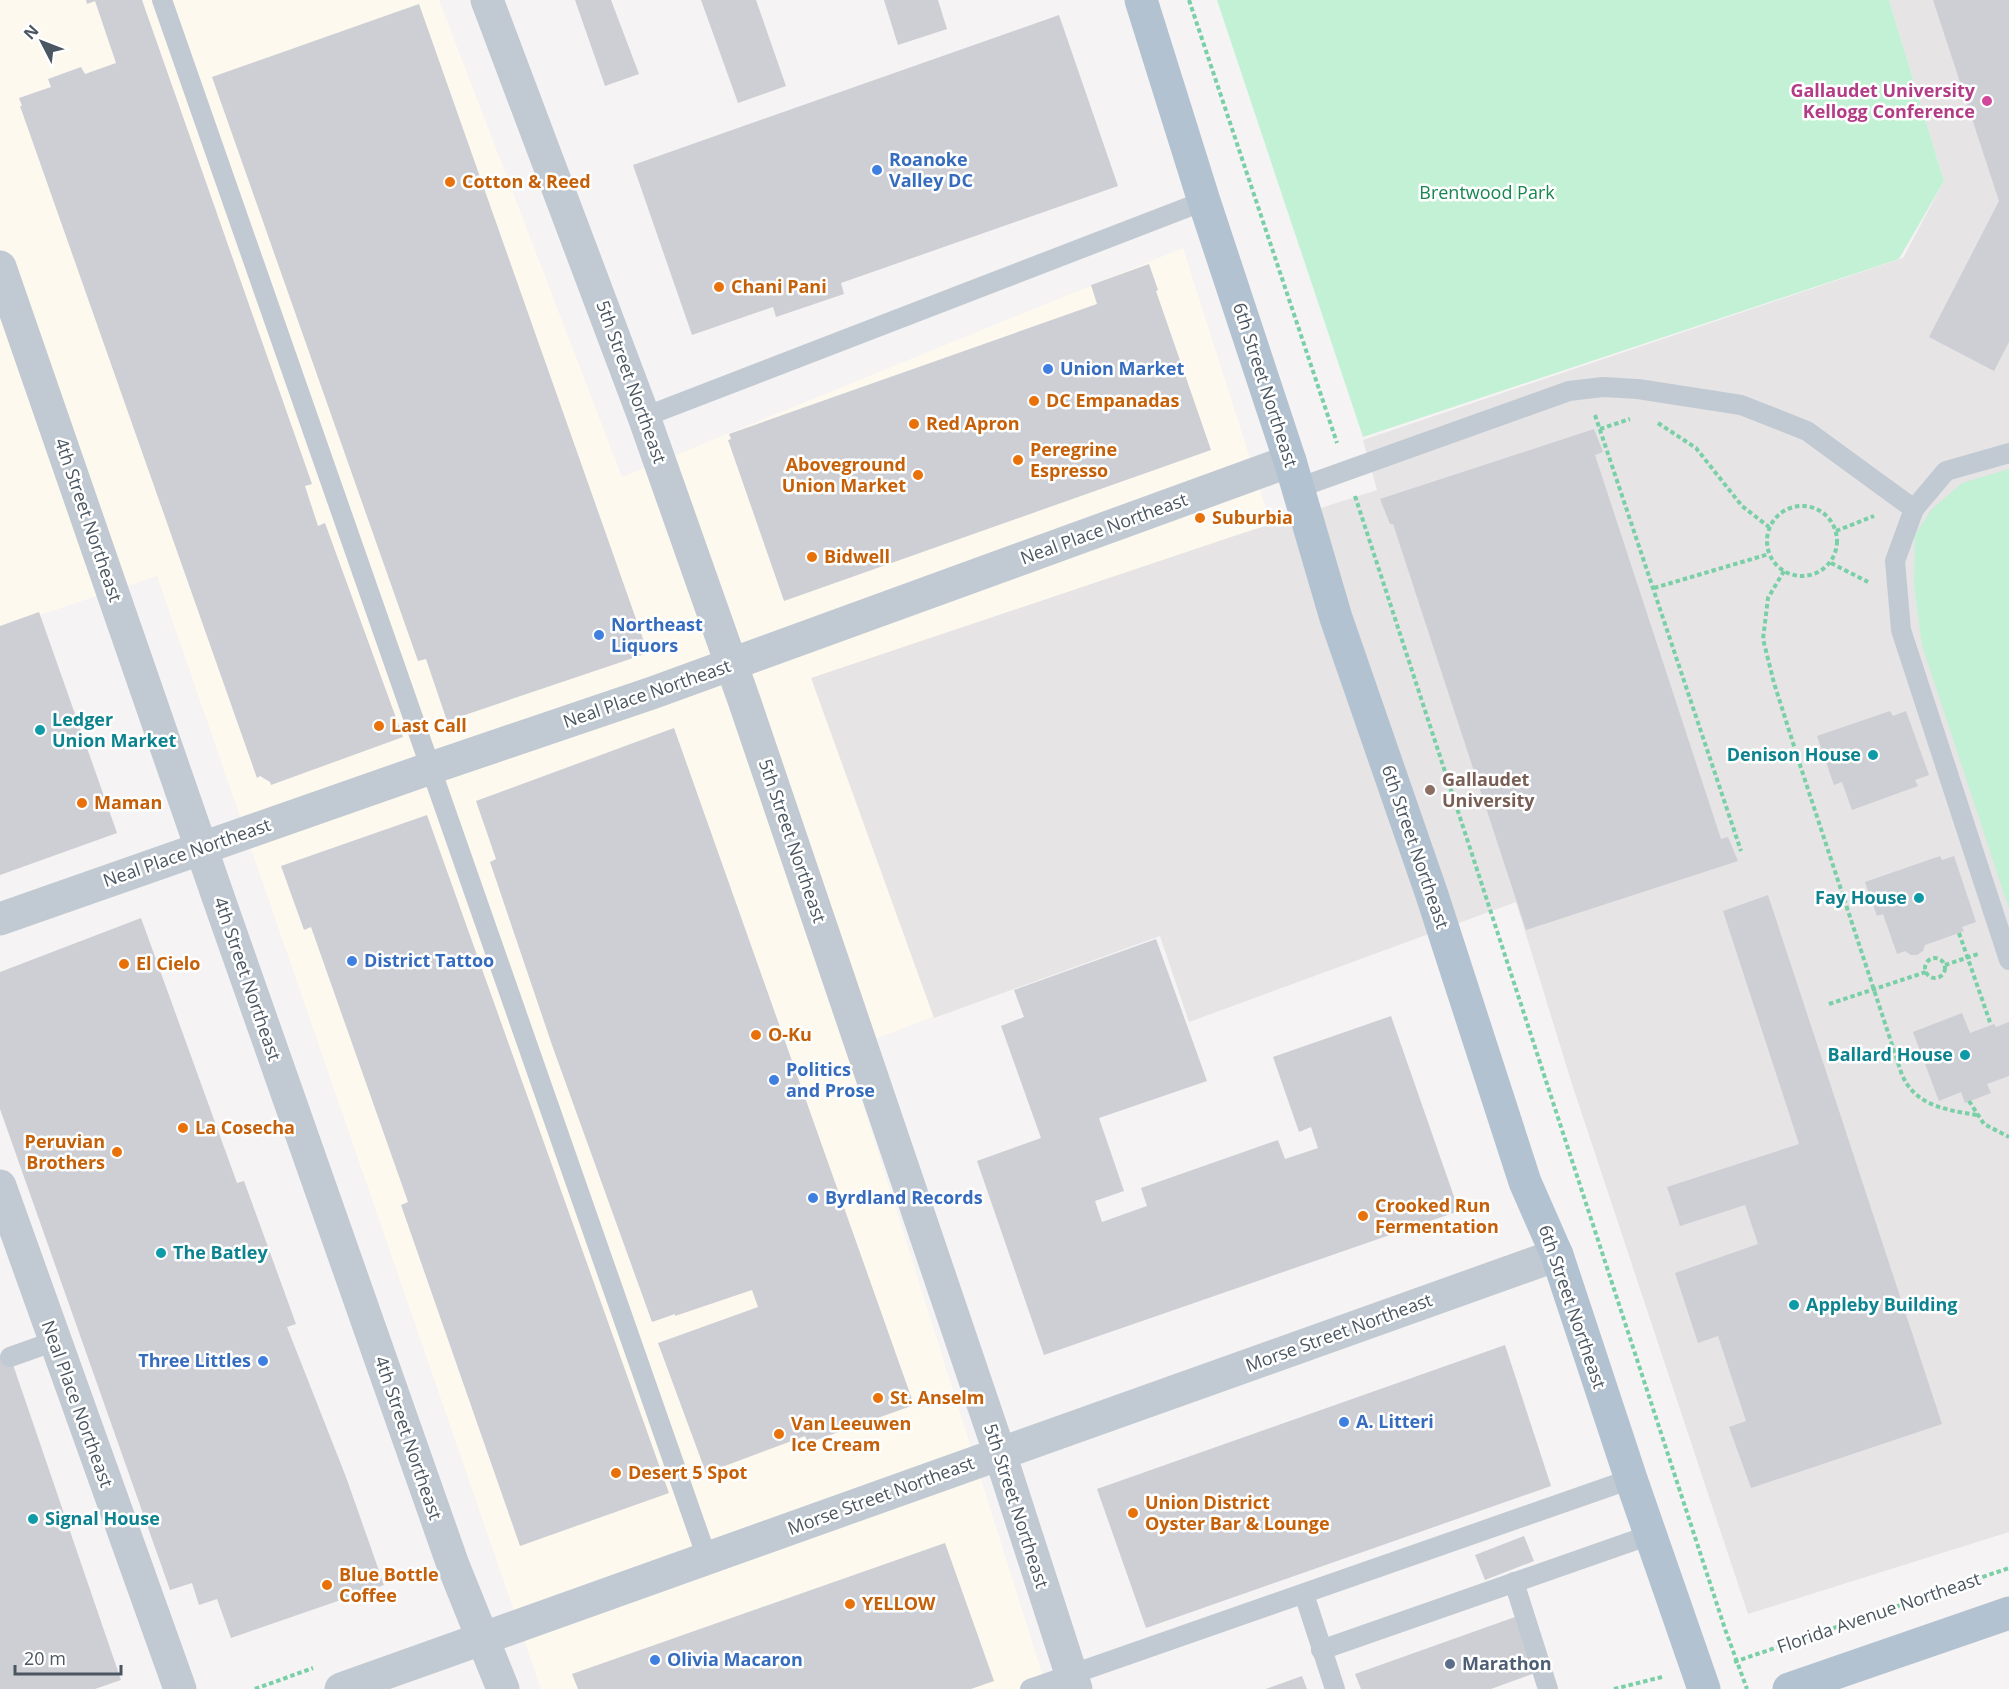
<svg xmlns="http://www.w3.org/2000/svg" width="2009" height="1689" font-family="'Open Sans',sans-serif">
<rect width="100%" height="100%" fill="#f5f3f3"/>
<!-- commercial -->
<path fill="#fdf9ef" d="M 0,0 L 439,0 L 622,477 L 1183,248 L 1374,848 L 846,1050 L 1047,1689 L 541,1689 L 157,576 L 0,628 Z"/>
<!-- education -->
<path fill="#e6e4e5" d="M 1889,0 L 2009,0 L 2009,1532 L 1748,1614 L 1572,1084 L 1516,902 L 1189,1022 L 1160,936 L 934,1018 L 811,678 L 1234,536 L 1377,490 L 1363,440 L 1903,258 L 1944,181 Z"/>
<!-- green -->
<g fill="#c3f1d5">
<path d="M 1217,0 L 1889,0 L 1944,181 L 1899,259 L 1363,437 Z"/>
<path d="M 2009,469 L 2009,909 L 1922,645 L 1914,586 L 1915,535 L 1931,510 L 1962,483 Z"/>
</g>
<!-- building -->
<g fill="#cdcfd5">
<path d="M 86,0 L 142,0 L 312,484 L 305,486 L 318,526 L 325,523 L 403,737 L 271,785 L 270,782 L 260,776 L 257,778 L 20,106 L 22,106 L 19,98 L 51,87 L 48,79 L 81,67 L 85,74 L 116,63 L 95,1 L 87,4 Z"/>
<path d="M 575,0 L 611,0 L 639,74 L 605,86 Z"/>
<path d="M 701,0 L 756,0 L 786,86 L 738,103 Z"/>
<path d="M 884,0 L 938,0 L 947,29 L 898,45 Z"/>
<path d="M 1933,0 L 2009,0 L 2009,342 L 1994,371 L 1929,337 L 1999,201 Z"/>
<path d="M 419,4 L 648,653 L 447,721 L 426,659 L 418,661 L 212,77 Z"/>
<path d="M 1059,15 L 1118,186 L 841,283 L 844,294 L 776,317 L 773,307 L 692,335 L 633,165 Z"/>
<path d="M 1149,264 L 1158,290 L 1156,291 L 1211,450 L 784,601 L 728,440 L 731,439 L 729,434 L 1097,304 L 1091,285 Z"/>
<path d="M 1594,429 L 1603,452 L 1595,455 L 1721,839 L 1728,837 L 1738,861 L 1526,930 L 1393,524 L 1390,524 L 1380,499 Z"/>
<path d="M 39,612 L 117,833 L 0,875 L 0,626 Z"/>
<path d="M 1890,711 L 1893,716 L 1906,711 L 1929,775 L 1915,780 L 1918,786 L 1852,810 L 1842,782 L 1834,785 L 1817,736 Z"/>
<path d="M 674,728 L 914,1405 L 808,1443 L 805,1436 L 706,1473 L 658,1343 L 758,1307 L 752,1290 L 675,1316 L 675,1314 L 652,1322 L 552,1045 L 490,862 L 496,859 L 476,801 Z"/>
<path d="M 427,815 L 669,1493 L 520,1546 L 401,1205 L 408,1202 L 311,927 L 304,930 L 281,866 Z"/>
<path d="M 1940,856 L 1942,860 L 1954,856 L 1976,922 L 1962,927 L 1964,931 L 1959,933 L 1925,945 L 1923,951 L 1917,955 L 1911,955 L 1905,951 L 1897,954 L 1883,914 L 1877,916 L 1865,882 Z"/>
<path d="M 1768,895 L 1942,1424 L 1751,1488 L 1729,1427 L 1746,1421 L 1718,1336 L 1698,1343 L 1675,1273 L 1758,1244 L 1745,1205 L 1680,1226 L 1667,1187 L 1799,1144 L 1723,911 Z"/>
<path d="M 141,918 L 237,1183 L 244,1181 L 296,1324 L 287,1327 L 346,1477 L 384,1585 L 231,1638 L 217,1599 L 199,1605 L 192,1583 L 170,1590 L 0,1109 L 0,972 Z"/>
<path d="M 1156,939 L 1207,1081 L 1099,1118 L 1124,1191 L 1095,1201 L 1102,1222 L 1147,1206 L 1141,1188 L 1278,1140 L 1285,1159 L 1318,1148 L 1311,1127 L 1299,1132 L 1273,1057 L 1391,1016 L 1459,1211 L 1044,1355 L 977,1161 L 1041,1138 L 1001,1026 L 1024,1017 L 1014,990 Z"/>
<path d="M 1962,1013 L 1970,1033 L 1994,1024 L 1996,1027 L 2009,1022 L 2009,1076 L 1987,1084 L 1991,1093 L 1965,1103 L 1961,1092 L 1939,1101 L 1913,1032 Z"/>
<path d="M 1505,1345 L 1551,1486 L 1146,1628 L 1097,1489 Z"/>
<path d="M 9,1353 L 121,1680 L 95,1689 L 0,1689 L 0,1357 Z"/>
<path d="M 1524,1536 L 1534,1561 L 1485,1580 L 1475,1555 Z"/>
<path d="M 945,1543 L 994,1681 L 971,1689 L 578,1689 L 572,1674 Z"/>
<path d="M 1515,1617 L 1535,1673 L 1491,1689 L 1361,1689 L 1355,1674 Z"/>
<path d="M 1302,1676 L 1307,1689 L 1266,1689 Z"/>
</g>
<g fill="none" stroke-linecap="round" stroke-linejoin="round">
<!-- path -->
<g stroke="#7ad0a6" stroke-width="4" stroke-dasharray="4.5 3" stroke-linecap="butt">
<path d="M 1189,0 L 1337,443"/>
<path d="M 1595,415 L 1741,851"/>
<path d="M 1658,423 L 1696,448 L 1742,506 L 1769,527"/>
<path d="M 1600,429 L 1630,419"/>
<path d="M 1355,496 L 1725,1629 L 1747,1689"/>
<circle cx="1802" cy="541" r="35"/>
<path d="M 1836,531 L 1874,516"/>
<path d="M 1831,563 L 1868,582"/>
<path d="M 1784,571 L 1768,598 L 1763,639 L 1774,683 L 1801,768 L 1901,1072 C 1913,1105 1945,1110 1977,1115"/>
<path d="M 1654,588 L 1769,554"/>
<path d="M 1959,933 L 1991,1025"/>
<circle cx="1935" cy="968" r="10"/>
<path d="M 1945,965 L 1978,954"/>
<path d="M 1829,1004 L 1926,972"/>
<path d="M 1969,1101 L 1984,1124 L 2009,1137"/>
<path d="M 1734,1662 L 2009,1568"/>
<path d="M 255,1689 L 313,1668"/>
<path d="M 1614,1689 L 1662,1677"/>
</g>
<!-- lane -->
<g stroke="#c1cad2" stroke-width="20">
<path d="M 162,0 L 707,1558"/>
<path d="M 644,417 L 1204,201"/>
<path d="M 2009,453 L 1946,471 L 1914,509 L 1895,561 L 1901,630 L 2009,960"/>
<path d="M 1298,488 L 1569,391 L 1603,387 L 1638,389 L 1741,405 L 1807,431 L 1914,509"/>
<path d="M 10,1357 L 55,1341"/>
<path d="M 1514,1582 L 1548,1689"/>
<path d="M 1304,1594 L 1335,1689"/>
<path d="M 1321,1650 L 1650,1535"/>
<path d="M 1030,1689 L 1631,1479"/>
</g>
<!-- street -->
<g stroke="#c1cad2" stroke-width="33">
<path d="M 487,0 L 644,417 L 745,703 L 1000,1454 L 1076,1689"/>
<path d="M 0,267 L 223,911 L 453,1565 L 503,1689"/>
<path d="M 0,919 L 431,768 L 652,693 L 1290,461"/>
<path d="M 0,1186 L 180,1689"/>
<path d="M 341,1689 L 1557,1255"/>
</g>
<!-- primary -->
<g stroke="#b3c2d1" stroke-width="33">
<path d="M 1141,0 L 1204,201 L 1290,461 L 1336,618 L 1432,895 L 1525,1182 L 1557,1255 L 1631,1479 L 1704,1689"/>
<path d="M 1789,1689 L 2009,1613"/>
</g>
</g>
<!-- markers -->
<circle fill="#d1479c" stroke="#fff" stroke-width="2" cx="1987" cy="101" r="6"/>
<g fill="#3f7fe0" stroke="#fff" stroke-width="2">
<circle cx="877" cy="170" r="6"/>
<circle cx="1048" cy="369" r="6"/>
<circle cx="599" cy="635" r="6"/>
<circle cx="352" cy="961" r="6"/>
<circle cx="774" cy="1080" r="6"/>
<circle cx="813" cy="1198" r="6"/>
<circle cx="263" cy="1361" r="6"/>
<circle cx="1344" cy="1422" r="6"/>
<circle cx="655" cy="1660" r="6"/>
</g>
<g fill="#e8710a" stroke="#fff" stroke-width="2">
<circle cx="450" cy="182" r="6"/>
<circle cx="719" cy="287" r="6"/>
<circle cx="1034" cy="401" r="6"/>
<circle cx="914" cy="424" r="6"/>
<circle cx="1018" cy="460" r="6"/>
<circle cx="918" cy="475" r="6"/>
<circle cx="1200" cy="518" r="6"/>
<circle cx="812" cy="557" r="6"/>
<circle cx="379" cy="726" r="6"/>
<circle cx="82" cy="803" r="6"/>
<circle cx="124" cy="964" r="6"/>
<circle cx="756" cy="1035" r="6"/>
<circle cx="183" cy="1128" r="6"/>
<circle cx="117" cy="1152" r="6"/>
<circle cx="1363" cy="1216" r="6"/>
<circle cx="878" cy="1398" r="6"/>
<circle cx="779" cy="1434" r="6"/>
<circle cx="616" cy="1473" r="6"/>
<circle cx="1133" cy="1513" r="6"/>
<circle cx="327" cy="1585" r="6"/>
<circle cx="850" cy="1604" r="6"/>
</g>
<g fill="#0f9aa8" stroke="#fff" stroke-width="2">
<circle cx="40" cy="730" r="6"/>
<circle cx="1873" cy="755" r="6"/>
<circle cx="1919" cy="898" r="6"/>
<circle cx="1965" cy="1055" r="6"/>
<circle cx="161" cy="1253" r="6"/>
<circle cx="1794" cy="1305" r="6"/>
<circle cx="33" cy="1519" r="6"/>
</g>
<circle fill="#8d6e63" stroke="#fff" stroke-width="2" cx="1430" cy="790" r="6"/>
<circle fill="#5c6f8a" stroke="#fff" stroke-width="2" cx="1450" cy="1664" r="6"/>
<g text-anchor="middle" stroke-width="5" stroke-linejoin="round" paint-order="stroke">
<!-- hotel labels -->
<g font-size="18" font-weight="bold" fill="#b23c85" stroke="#fff" text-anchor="end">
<text x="1975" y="97">Gallaudet University<tspan x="1975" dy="21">Kellogg Conference</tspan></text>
</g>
<!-- shop labels -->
<g font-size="18" font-weight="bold" fill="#366cbe" stroke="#fff" text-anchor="start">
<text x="889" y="166">Roanoke<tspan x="889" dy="21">Valley DC</tspan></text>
<text x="1060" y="375">Union Market</text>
<text x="611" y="631">Northeast<tspan x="611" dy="21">Liquors</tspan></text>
<text x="364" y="967">District Tattoo</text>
<text x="786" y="1076">Politics<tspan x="786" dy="21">and Prose</tspan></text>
<text x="825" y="1204">Byrdland Records</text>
<text x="251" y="1367" text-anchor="end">Three Littles</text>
<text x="1356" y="1428">A. Litteri</text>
<text x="667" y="1666">Olivia Macaron</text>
</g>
<!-- food labels -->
<g font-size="18" font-weight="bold" fill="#c56008" stroke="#fff" text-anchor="start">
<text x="462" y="188">Cotton &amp; Reed</text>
<text x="731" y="293">Chani Pani</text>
<text x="1046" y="407">DC Empanadas</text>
<text x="926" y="430">Red Apron</text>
<text x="1030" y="456">Peregrine<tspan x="1030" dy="21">Espresso</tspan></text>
<text x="906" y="471" text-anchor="end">Aboveground<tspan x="906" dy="21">Union Market</tspan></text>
<text x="1212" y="524">Suburbia</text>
<text x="824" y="563">Bidwell</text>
<text x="391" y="732">Last Call</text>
<text x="94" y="809">Maman</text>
<text x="136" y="970">El Cielo</text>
<text x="768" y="1041">O-Ku</text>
<text x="195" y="1134">La Cosecha</text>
<text x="105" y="1148" text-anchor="end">Peruvian<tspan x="105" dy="21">Brothers</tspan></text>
<text x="1375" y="1212">Crooked Run<tspan x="1375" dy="21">Fermentation</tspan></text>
<text x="890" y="1404">St. Anselm</text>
<text x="791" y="1430">Van Leeuwen<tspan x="791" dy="21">Ice Cream</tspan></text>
<text x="628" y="1479">Desert 5 Spot</text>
<text x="1145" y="1509">Union District<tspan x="1145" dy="21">Oyster Bar &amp; Lounge</tspan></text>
<text x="339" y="1581">Blue Bottle<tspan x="339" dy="21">Coffee</tspan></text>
<text x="862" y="1610">YELLOW</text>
</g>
<!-- park labels -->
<g font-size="18" fill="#17864f" stroke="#fff">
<text x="1487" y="199">Brentwood Park</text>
</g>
<!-- street labels -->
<g font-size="18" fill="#4a5661" stroke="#fff">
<text transform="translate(631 382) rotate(70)" y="6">5th Street Northeast</text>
<text transform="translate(1265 385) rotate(72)" y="6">6th Street Northeast</text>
<text transform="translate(88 520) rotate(71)" y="6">4th Street Northeast</text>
<text transform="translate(1104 529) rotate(-20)" y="6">Neal Place Northeast</text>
<text transform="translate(647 694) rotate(-19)" y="6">Neal Place Northeast</text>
<text transform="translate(792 841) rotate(71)" y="6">5th Street Northeast</text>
<text transform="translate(1415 847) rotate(71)" y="6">6th Street Northeast</text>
<text transform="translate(187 853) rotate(-19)" y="6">Neal Place Northeast</text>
<text transform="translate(247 979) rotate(71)" y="6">4th Street Northeast</text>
<text transform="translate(1572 1307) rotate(71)" y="6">6th Street Northeast</text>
<text transform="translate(1339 1333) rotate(-20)" y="6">Morse Street Northeast</text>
<text transform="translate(77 1404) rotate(70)" y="6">Neal Place Northeast</text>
<text transform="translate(408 1438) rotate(71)" y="6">4th Street Northeast</text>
<text transform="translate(881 1496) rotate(-20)" y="6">Morse Street Northeast</text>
<text transform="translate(1016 1506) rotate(72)" y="6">5th Street Northeast</text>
<text transform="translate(1879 1613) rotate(-19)" y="6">Florida Avenue Northeast</text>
</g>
<!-- culture labels -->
<g font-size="18" font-weight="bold" fill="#0d838f" stroke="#fff" text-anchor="start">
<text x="52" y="726">Ledger<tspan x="52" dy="21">Union Market</tspan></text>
<text x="1861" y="761" text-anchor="end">Denison House</text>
<text x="1907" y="904" text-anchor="end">Fay House</text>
<text x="1953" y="1061" text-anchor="end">Ballard House</text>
<text x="173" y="1259">The Batley</text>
<text x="1806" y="1311">Appleby Building</text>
<text x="45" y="1525">Signal House</text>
</g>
<!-- education labels -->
<g font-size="18" font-weight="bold" fill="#785e54" stroke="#fff" text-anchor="start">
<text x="1442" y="786">Gallaudet<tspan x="1442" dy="21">University</tspan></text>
</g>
<!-- service labels -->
<g font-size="18" font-weight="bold" fill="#4e5e75" stroke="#fff" text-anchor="start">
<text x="1462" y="1670">Marathon</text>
</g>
</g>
<!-- north arrow -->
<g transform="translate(42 42) rotate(312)" stroke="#ffffff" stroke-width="4.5" paint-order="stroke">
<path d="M0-4.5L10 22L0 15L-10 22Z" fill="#4a5661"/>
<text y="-9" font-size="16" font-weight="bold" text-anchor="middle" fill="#4a5661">N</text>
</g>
<!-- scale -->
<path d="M15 1665v9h106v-9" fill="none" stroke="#4a5661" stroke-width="3"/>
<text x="24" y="1665" font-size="18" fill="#4a5661" stroke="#ffffff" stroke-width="4.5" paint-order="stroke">20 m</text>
</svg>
